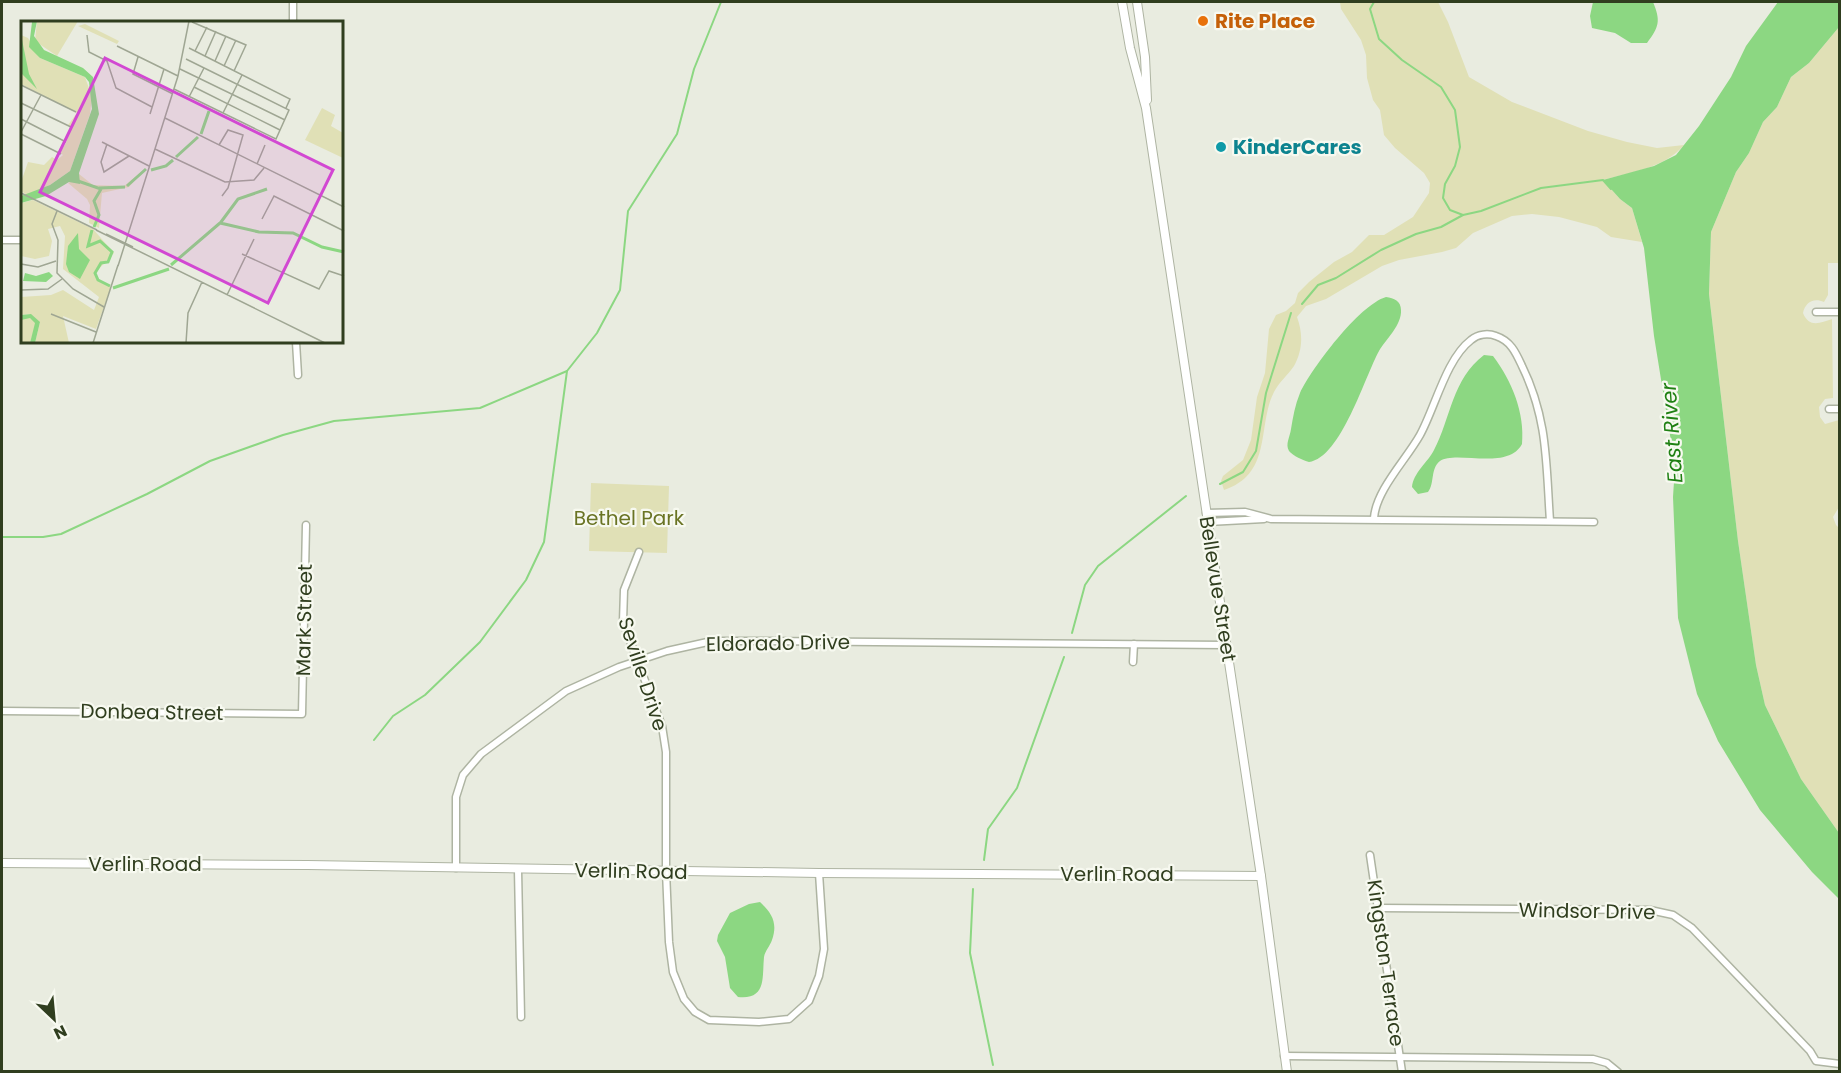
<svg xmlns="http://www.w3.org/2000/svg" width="1841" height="1073" font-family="Poppins,sans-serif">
<rect width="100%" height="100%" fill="#e9ece0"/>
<!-- green -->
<g fill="#e0e0b6">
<path d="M 1340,2 L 1438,2 L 1448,22 L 1469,77 L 1512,102 L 1588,131 L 1627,142 L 1657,148 L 1684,145 C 1665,168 1631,172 1603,180 L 1620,199 L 1632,208 L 1642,242 L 1611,237 L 1597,227 L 1559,217 L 1532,214 L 1512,216 L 1473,233 L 1456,248 L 1442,252 L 1399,260 L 1382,266 L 1326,299 L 1306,306 L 1297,317 C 1303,333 1303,350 1294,366 C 1288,375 1279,382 1274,392 C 1257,425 1273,474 1224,490 L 1221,481 L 1223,476 L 1243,460 L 1251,440 L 1257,397 L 1265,373 L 1269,329 L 1276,315 L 1286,311 L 1295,303 L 1298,293 L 1309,282 L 1334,262 L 1352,252 L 1369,235 L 1384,235 L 1413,217 L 1429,193 L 1430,183 L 1424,173 L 1395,148 L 1384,135 L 1380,110 L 1373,100 L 1367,78 L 1366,55 L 1361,40 L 1341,9 Z"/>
<path d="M 1839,27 L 1839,263 L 1828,263 L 1828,295 L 1824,302 C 1813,297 1805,303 1803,313 C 1809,328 1820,323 1832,319 L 1833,398 L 1825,399 L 1819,407 L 1820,417 L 1825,424 L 1839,420 L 1839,507 L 1833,517 L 1836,525 L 1840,529 L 1839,833 L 1801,779 L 1765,705 L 1756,665 L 1738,541 L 1709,294 L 1711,232 L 1736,172 L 1749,153 L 1763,122 L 1777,107 L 1791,77 L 1809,63 Z"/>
<path d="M 591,483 L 669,486 L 667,553 L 589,551 Z"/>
</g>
<!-- water -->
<g fill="#8cd782">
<path d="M 1593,2 L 1653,2 C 1661,21 1659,27 1647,43 L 1631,43 L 1615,33 L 1592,28 L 1590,16 Z"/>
<path d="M 1778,2 L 1839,2 L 1839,27 L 1809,63 L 1791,77 L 1777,107 L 1763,122 L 1749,153 L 1736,172 L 1711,232 L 1709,294 L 1738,541 L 1756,665 L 1765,705 L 1801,779 L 1839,833 L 1839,899 L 1812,872 L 1760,810 L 1718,741 L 1697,694 L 1678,618 L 1673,497 L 1675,466 L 1654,336 L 1644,248 L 1632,208 L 1620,199 L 1603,180 L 1654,166 L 1676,155 L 1699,126 L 1731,77 L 1746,46 Z"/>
<path d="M 1386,297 C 1394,298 1401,301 1401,310 C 1402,325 1386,339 1379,351 C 1365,376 1341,458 1309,462 C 1303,460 1293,456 1289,451 C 1285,444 1290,437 1291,429 C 1293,417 1295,405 1300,393 C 1312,368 1359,305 1386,297 Z"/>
<path d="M 1484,355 L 1493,356 C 1512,381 1525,413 1522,444 C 1508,471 1456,450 1440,461 C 1430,469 1435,483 1428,492 L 1418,494 L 1412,487 C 1413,473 1428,462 1434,450 C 1451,418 1452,379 1484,355 Z"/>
<path d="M 760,902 C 772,913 778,923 772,940 C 770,946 765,951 764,957 C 762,977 767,1000 738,997 L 730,988 L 725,957 L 717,941 L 718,935 L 730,913 L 749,904 Z"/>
</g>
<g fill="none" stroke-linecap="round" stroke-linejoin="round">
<!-- stream -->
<g stroke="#8cd782" stroke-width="2">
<path d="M 1374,2 L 1370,9 L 1379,39 L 1402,60 L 1441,87 L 1455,110 L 1460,147 L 1455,166 L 1445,184 L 1443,198 L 1450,210 L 1463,215 L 1481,211 L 1541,188 L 1603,180 L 1611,189"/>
<path d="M 1302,304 L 1318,285 L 1336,278 L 1381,250 L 1416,234 L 1441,227 L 1463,215"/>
<path d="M 1220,484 L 1243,472 L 1256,451 L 1266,393 L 1291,313"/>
<path d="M 2,537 L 43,537 L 61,534 L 147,494 L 210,461 L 283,435 L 334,421 L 480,408 L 567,371 L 597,333 L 620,290 L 628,211 L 677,134 L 694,69 L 721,2"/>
<path d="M 1072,633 L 1085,585 L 1098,566 L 1186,496"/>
<path d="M 374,740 L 393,716 L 425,695 L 480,642 L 526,580 L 544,542 L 567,371"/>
<path d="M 984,860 L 988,829 L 1017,788 L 1064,657"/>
<path d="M 973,889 L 970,953 L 993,1065"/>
</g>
<!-- minor casing -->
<g stroke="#aeb4a2" stroke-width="9">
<g id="minor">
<path d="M 293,2 L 293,22"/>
<path d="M 2,240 L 22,240"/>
<path d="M 1816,312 L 1840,312"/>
<path d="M 296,342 L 298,375"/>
<path d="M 1829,409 L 1840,409"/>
<path d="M 1206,513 L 1245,512 L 1271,519 L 1594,522"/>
<path d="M 1374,518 C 1376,490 1406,460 1420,435 C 1435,408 1446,359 1471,340 C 1478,334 1488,333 1496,336 C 1511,341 1516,353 1522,366 C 1548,419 1546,464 1550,521"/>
<path d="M 1208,522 L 1264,519"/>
<path d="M 639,552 L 624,590 L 623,622 L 662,726 L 666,752 L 666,871 L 669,942 L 673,972 L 684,999 L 695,1012 L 709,1020 L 759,1022 L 789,1019 L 809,1001 L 819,976 L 824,949 L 819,873"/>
<path d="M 1133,662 L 1134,644"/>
<path d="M 2,711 L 302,714 L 306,525"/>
<path d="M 1370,855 L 1402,1072"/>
<path d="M 456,868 L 456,797 L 463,775 L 481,754 L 566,691 L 619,667 L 667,651 L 712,641 L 751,641 L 1226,645"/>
<path d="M 518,870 L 521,1017"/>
<path d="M 1378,908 L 1650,910 L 1673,915 L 1692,928 L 1810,1051 L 1816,1061 L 1840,1064"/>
<path d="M 1284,1056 L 1593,1059 L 1607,1063 L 1618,1072"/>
</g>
</g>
<!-- tertiary casing -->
<g stroke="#aeb4a2" stroke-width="10">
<g id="tertiary">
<path d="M 1122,2 L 1130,48 L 1146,108 L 1261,876 L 1287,1072"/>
<path d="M 1137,2 L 1145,57 L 1147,100"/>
<path d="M 2,863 L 308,865 L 819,873 L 1261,876"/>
</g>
</g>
<!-- minor -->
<use href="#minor" stroke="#fff" stroke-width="6"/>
<!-- tertiary -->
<use href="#tertiary" stroke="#fff" stroke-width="8"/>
</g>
<!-- markers -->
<circle fill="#e8710a" stroke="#f7f9f0" stroke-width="2" cx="1203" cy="21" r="6"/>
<circle fill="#0f9aa8" stroke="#f7f9f0" stroke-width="2" cx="1221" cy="147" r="6"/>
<g text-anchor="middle" stroke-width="4.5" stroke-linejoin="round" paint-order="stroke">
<!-- food labels -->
<g font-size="20" font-weight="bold" fill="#c56008" stroke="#f7f9f0" text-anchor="start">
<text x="1215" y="28">Rite Place</text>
</g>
<!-- culture labels -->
<g font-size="20" font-weight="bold" fill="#0d838f" stroke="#f7f9f0" text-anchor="start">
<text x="1233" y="154">KinderCares</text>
</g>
<!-- park labels -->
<g font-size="20" fill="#6a7424" stroke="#f7f9f0">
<text x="629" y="525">Bethel Park</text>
</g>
<!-- street labels -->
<g font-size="20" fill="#303e1f" stroke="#f7f9f0">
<text transform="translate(1218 589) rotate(81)" y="7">Bellevue Street</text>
<text transform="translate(304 620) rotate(-89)" y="7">Mark Street</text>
<text transform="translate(778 643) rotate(-1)" y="7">Eldorado Drive</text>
<text transform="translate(643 674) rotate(72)" y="7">Seville Drive</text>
<text transform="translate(152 712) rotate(1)" y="7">Donbea Street</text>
<text x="145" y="871">Verlin Road</text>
<text transform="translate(631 871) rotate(1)" y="7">Verlin Road</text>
<text x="1117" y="881">Verlin Road</text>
<text transform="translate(1587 911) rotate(1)" y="7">Windsor Drive</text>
<text transform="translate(1386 963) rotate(82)" y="7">Kingston Terrace</text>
</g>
<!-- water labels -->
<g font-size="21" font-style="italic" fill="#1f8013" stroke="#f7f9f0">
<text transform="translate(1672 433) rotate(-94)" y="7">East River</text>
</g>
</g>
<!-- overview -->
<g transform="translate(21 21)">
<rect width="322" height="322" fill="#e9ece0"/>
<path d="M 16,0 L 57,0 L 36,35 L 14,20 ZM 64,3 L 98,20 L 96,23 L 57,5 ZM 0,14 L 7,17 L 19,37 L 64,56 L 71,76 L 69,93 L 49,150 L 29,164 L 6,174 L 0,170 L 0,161 L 7,141 L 23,144 L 31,136 L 36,139 L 42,134 L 39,132 L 46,120 L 43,119 L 51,106 L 47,104 L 56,92 L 0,63 ZM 301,87 L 314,94 L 310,105 L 322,112 L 322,137 L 284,119 ZM 125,147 L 108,166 L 81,172 L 78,207 L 68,202 L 69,184 L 66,178 L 47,162 L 57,157 L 58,153 L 72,164 L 103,165 ZM 12,179 L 72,208 L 93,232 L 74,252 L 77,259 L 90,266 L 75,308 L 42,295 L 48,322 L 14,322 L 19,301 L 15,302 L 9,322 L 0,322 L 0,299 L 10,293 L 0,294 L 0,276 L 30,274 L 42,269 L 73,289 L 78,276 L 42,248 L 44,215 L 39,205 L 27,208 L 31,220 L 28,235 L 14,238 L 0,235 L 0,182 Z" fill="#e0e0b6"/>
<path d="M 16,0 L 13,15 L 23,29 L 62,47 L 72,56 L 78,93 L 58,152 L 59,163 L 48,161 L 25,175 L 0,182 L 0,175 L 29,164 L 49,150 L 71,88 L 68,61 L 64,56 L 19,37 L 8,26 L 11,1 ZM 0,14 L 8,53 L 16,68 L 1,53 ZM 57,212 L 58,228 L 69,239 L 59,258 L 48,251 L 45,243 L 47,225 ZM 28,251 L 32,255 L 25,261 L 2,260 L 4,252 L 15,255 ZM 10,293 L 19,301 L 14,322 L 9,322 L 14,302 L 9,297 L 0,299 L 0,294 Z" fill="#8cd782"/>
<path fill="none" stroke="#8cd782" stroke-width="3" d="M 180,113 L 188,90M 155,136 L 177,116M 130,149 L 145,145 L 152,139M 57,160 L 80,168 L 73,180 L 78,194 L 73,206M 106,165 L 125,148M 78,167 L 104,166M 200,201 L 217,178 L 246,168M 71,209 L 67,225 L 79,220 L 91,231 L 87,241 L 80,242 L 74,252 L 77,259 L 89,265M 150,244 L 199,202 L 238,211 L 272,212 L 301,226 L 323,231M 92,267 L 148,248"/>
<path fill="none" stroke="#9fa693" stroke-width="1.5" d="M 171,1 L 225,24 L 213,50M 66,14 L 68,31 L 86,40 L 95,67 L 131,86M 96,25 L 157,55M 168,27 L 269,78 L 265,87M 174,30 L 186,6M 184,35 L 195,10M 117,36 L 112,53 L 152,73M 194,40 L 205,15M 203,45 L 215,19M 159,48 L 264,99M 0,64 L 55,91M 173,66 L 259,109M 153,68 L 255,118 L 268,89 L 165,38M 168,76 L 183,47M 0,82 L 50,106M 202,92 L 221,54M 129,93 L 143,48M 144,97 L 323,186M 0,98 L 45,121M 0,111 L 20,74M 0,113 L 40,133M 81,121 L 128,145M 86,123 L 80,141 L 83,151 L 108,135M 198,124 L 207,109 L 222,114 L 207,167 L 201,175M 134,128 L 204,161 L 233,159 L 243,147M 236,143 L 244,124M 0,172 L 76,209M 36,190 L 31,203 L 37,219 L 36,252 L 52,268 L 83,286M 241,198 L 253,175 L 323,210M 75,209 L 304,322M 85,213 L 112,226M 221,233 L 298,268 L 308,250 L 323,255M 0,243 L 17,246 L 35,240M 97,245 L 157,55 L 168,0M 0,269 L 27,268 L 41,258M 206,274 L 233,218M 30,293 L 75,311M 72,322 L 97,244M 165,322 L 167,292 L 181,261"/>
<path fill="#d248d2" fill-opacity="0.15" stroke="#d248d2" stroke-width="3" d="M 84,37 L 312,149 L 247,282 L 19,171 Z"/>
<rect width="322" height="322" fill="none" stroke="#303e1f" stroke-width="3"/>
</g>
<!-- border -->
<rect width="1841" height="1073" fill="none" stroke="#303e1f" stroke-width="6"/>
<!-- north arrow -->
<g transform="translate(54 1019) rotate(154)" stroke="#f7f9f0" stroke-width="4.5" paint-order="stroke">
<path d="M0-4.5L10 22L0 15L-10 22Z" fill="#303e1f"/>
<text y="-9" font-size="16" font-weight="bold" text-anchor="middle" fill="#303e1f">N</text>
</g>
</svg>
